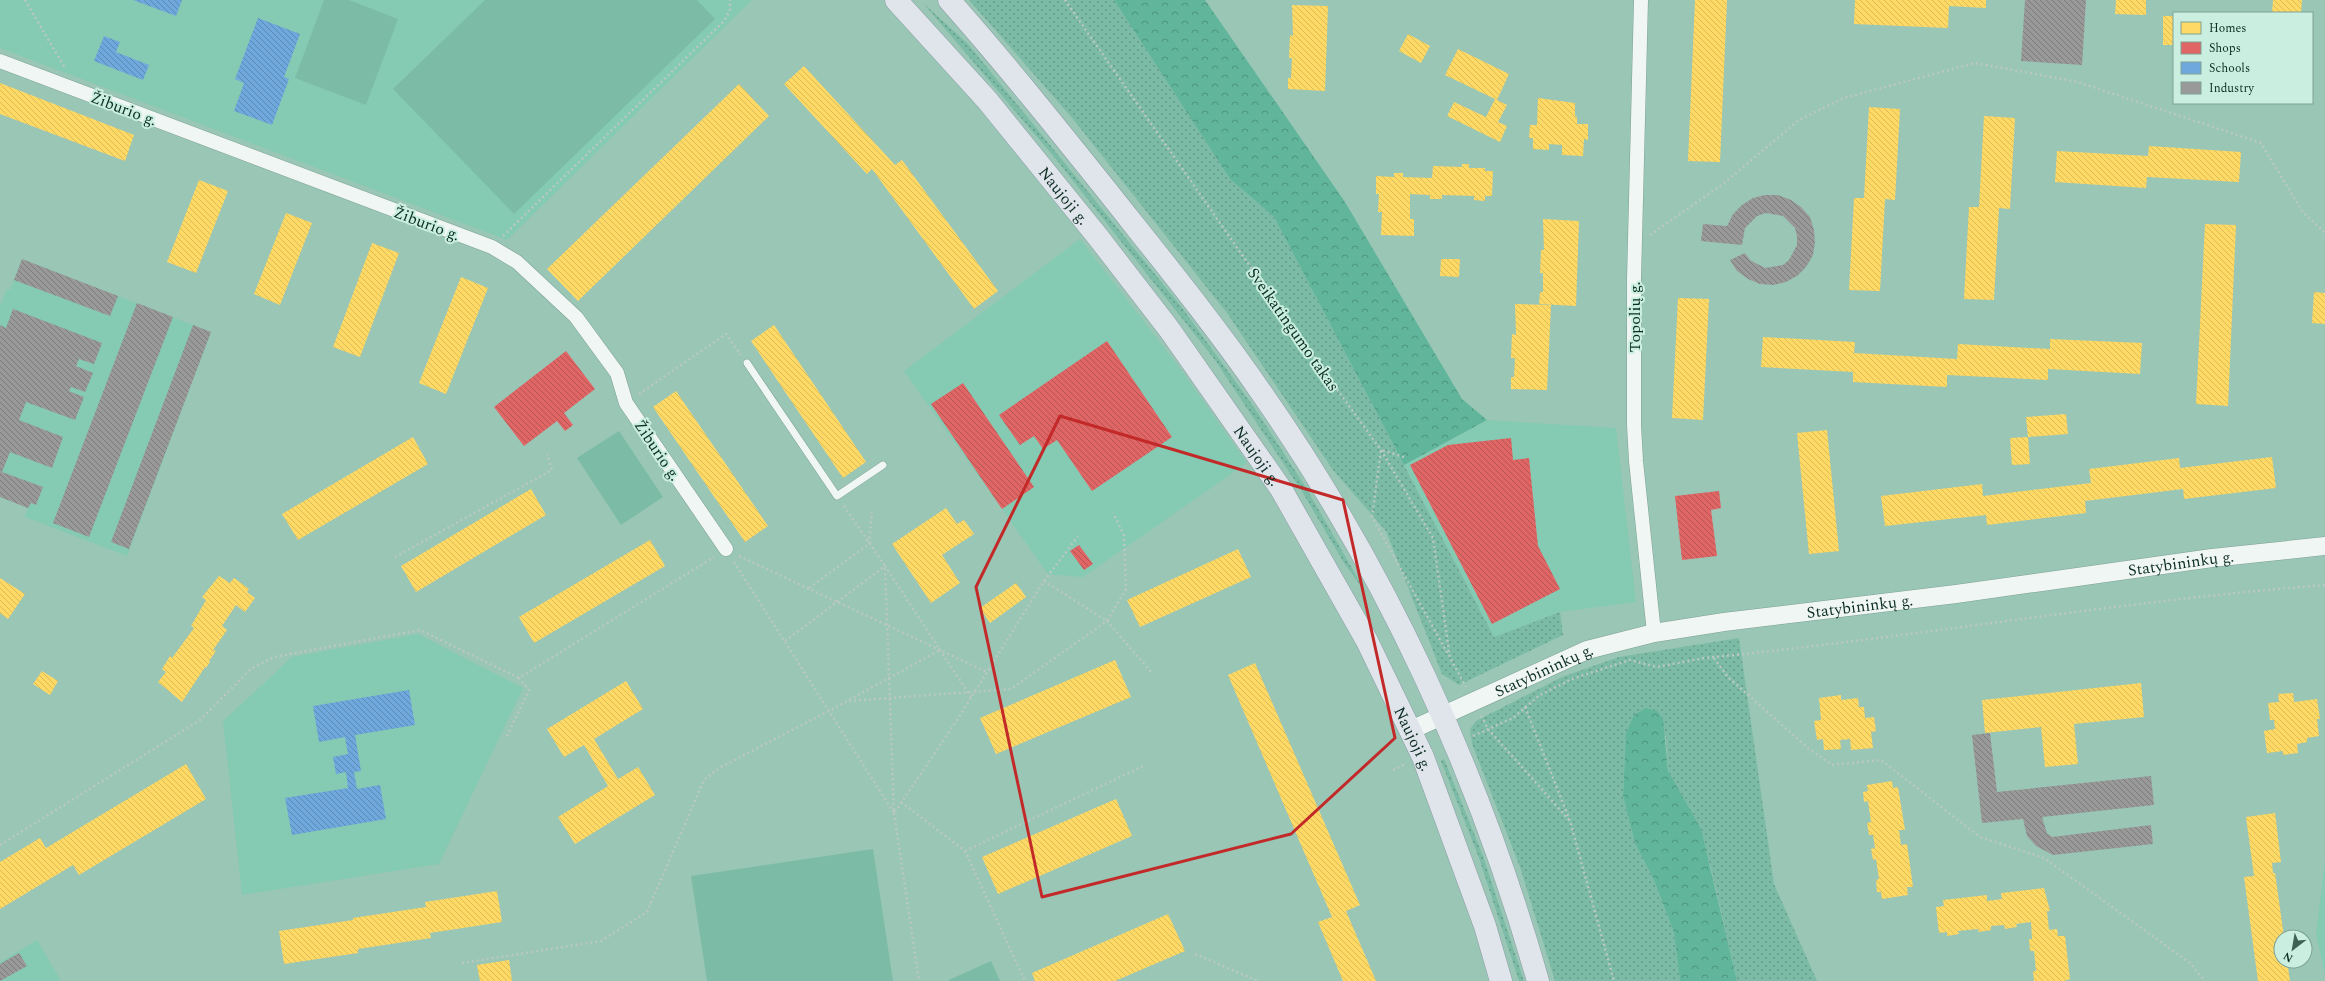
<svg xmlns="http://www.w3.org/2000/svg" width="2325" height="981" font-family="Spectral,serif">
<defs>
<pattern id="grass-dots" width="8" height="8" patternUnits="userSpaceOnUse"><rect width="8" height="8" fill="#7cbca6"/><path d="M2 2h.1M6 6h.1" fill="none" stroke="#649987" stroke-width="1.8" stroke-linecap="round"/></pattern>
<pattern id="forest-crowns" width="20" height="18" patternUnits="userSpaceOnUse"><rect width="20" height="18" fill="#61b59b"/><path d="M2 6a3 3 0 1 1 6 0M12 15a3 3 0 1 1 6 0" fill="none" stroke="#4e947e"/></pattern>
<pattern id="homes-back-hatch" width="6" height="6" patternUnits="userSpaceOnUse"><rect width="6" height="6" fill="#ffd966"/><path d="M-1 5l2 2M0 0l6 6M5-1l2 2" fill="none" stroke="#d9bb58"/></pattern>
<pattern id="shops-back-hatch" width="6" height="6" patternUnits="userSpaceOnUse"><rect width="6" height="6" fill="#e06666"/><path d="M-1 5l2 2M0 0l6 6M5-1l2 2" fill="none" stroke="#b45454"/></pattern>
<pattern id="schools-back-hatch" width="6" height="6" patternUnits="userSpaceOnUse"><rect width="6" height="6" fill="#6fa8dc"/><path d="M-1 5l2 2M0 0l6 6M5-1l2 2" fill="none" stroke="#5a89b2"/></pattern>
<pattern id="industry-back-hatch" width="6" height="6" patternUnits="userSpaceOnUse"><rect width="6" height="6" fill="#999"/><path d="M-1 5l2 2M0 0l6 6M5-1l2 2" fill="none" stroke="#7b7d7c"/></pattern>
</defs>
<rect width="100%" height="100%" fill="#9ac6b6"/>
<!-- built -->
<g fill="#85cab2">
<path d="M 0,0 L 752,0 L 507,240 L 0,48 Z"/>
<path d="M 1080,239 L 1179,367 L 1247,463 L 1083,577 L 1048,574 L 904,371 Z"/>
<path d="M 22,259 L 211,332 L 127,556 L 25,517 L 28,508 L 0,497 L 0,306 L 7,289 L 10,290 Z"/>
<path d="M 1487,420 L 1616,428 L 1636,602 L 1560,612 L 1494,637 L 1404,465 Z"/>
<path d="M 418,634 L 523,688 L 439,864 L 242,895 L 223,721 L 292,657 Z"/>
<path d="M 2325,860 L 2325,975 L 2316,934 Z"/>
<path d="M 37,940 L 61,981 L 0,981 L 0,962 Z"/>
</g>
<!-- grass -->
<g fill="url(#grass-dots)">
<path d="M 969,0 L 1114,0 L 1230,179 L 1274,217 L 1494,637 L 1560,612 L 1563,635 L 1459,685 L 1442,674 L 1386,531 L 1333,470 L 1227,313 L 1073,119 Z"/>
<path d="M 924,4 L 968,44 L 1180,305 L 1256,410 L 1308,491 L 1366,593 L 1344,563 L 1303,493 L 1215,360 L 1055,158 Z"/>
<path d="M 1739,638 L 1774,884 L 1817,981 L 1737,981 L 1710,864 L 1668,771 L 1666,736 L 1626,733 L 1623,796 L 1635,843 L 1654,880 L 1674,933 L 1680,981 L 1555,981 L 1520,867 L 1472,744 L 1470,729 L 1476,721 L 1562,677 L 1619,657 Z"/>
<path d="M 1444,759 L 1483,856 L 1524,981 L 1519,981 L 1479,858 L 1441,761 Z"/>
</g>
<!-- forest -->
<g fill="url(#forest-crowns)">
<path d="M 1114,0 L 1205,0 L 1345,202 L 1462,399 L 1487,420 L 1404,465 L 1274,217 L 1230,179 Z"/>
<path d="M 1646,708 L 1657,711 L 1663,719 L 1668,771 L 1701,829 L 1737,981 L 1680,981 L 1674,933 L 1654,880 L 1635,843 L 1623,796 L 1626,733 L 1634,715 Z"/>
</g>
<!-- garden -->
<g fill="#7cbca6">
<path d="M 324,0 L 349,0 L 398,19 L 366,105 L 295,78 Z"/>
<path d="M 485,0 L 697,0 L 715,19 L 514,214 L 393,89 Z"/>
<path d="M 619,431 L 663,497 L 621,525 L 577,458 Z"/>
<path d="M 873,849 L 893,981 L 707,981 L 691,876 Z"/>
<path d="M 991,961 L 1000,981 L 949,981 L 949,980 Z"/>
</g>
<!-- homes -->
<g fill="url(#homes-back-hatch)">
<path d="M 1695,0 L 1727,0 L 1720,162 L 1688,161 Z"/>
<path d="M 1855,0 L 1986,0 L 1986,8 L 1949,6 L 1948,28 L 1854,24 Z"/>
<path d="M 2116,0 L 2146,0 L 2146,15 L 2115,14 Z"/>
<path d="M 2273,0 L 2302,0 L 2301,13 L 2272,13 Z"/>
<path d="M 1292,5 L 1328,6 L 1325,91 L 1288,89 L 1288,78 L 1291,78 L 1292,58 L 1289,58 L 1290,35 L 1293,36 Z"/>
<rect x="2163" y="16" width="11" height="29"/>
<path d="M 1408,34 L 1430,46 L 1421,63 L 1399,51 Z"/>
<path d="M 1458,49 L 1509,74 L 1497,100 L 1507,105 L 1498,122 L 1507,126 L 1500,142 L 1447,116 L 1454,102 L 1486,117 L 1495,99 L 1445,75 Z"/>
<path d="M 804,66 L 895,165 L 902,160 L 998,291 L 974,309 L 872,169 L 867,174 L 784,84 Z"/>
<path d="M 0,83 L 134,135 L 125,161 L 0,114 Z"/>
<path d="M 739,84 L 769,116 L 578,301 L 547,269 Z"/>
<path d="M 1538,98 L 1575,103 L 1575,116 L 1577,117 L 1577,124 L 1588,124 L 1588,140 L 1584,139 L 1583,156 L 1562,155 L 1562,145 L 1549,144 L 1549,150 L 1533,149 L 1533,138 L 1529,138 L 1530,125 L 1537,125 Z"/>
<path d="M 1869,107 L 1900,109 L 1895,200 L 1885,199 L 1880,291 L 1849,290 L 1854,198 L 1864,198 Z"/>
<path d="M 1984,116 L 2015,118 L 2010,209 L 1999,208 L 1994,300 L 1964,299 L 1969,207 L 1979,207 Z"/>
<path d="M 2149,146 L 2241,152 L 2239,182 L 2147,177 L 2146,188 L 2055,182 L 2057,151 L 2148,156 Z"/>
<path d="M 1462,164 L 1469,164 L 1469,168 L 1485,168 L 1485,171 L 1493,171 L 1492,196 L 1485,196 L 1485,201 L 1474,200 L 1474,196 L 1442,195 L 1442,199 L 1430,199 L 1430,195 L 1410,194 L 1410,219 L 1414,219 L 1414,236 L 1381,235 L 1382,212 L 1378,212 L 1379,194 L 1376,194 L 1376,176 L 1394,177 L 1394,173 L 1403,173 L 1403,177 L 1432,178 L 1433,166 L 1462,167 Z"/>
<path d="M 199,180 L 228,191 L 196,273 L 167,262 Z"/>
<path d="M 286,213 L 312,223 L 280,305 L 254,294 Z"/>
<path d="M 1543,219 L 1579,221 L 1576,306 L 1539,304 L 1540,292 L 1543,292 L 1543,273 L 1540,273 L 1541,250 L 1544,250 Z"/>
<path d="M 2205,224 L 2236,225 L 2228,406 L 2196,404 Z"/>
<path d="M 372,243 L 399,253 L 360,357 L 333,347 Z"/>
<path d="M 1441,259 L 1460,259 L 1459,277 L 1440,276 Z"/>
<path d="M 461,277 L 488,288 L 446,394 L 419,383 Z"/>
<path d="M 2314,292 L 2325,293 L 2325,324 L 2312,323 Z"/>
<path d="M 1678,298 L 1709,299 L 1703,420 L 1672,418 Z"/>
<path d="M 1515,304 L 1551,305 L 1547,390 L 1511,389 L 1511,377 L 1514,377 L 1515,358 L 1511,358 L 1512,334 L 1516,335 Z"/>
<path d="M 774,325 L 866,462 L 843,478 L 751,341 Z"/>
<path d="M 1763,337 L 1855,342 L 1854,353 L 1957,359 L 1958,344 L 2050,349 L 2050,339 L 2142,343 L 2140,374 L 2048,369 L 2048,380 L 1947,375 L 1947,387 L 1853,382 L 1853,372 L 1761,367 Z"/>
<path d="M 676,391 L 768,526 L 745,542 L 653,407 Z"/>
<path d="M 2066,414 L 2068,434 L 2028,437 L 2026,417 Z"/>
<path d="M 1827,430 L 1839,551 L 1809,554 L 1797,433 Z"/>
<path d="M 413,437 L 428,464 L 298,540 L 282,514 Z"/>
<path d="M 2028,437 L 2030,464 L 2012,465 L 2010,438 Z"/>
<path d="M 2272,457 L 2276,488 L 2184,499 L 2183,489 L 2093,500 L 2085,501 L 2086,513 L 1987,525 L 1986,515 L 1885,526 L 1881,496 L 1982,484 L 1983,496 L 2091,483 L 2089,469 L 2179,458 L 2180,468 Z"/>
<path d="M 531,489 L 546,515 L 416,592 L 401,566 Z"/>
<path d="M 946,508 L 957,524 L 964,520 L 974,534 L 942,555 L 960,583 L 931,603 L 892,544 Z"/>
<path d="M 650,540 L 665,566 L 534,643 L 519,617 Z"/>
<path d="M 1238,549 L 1251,577 L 1140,627 L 1127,600 Z"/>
<path d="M 219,576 L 230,583 L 234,578 L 249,589 L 247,592 L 255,598 L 245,612 L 236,605 L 222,626 L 227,630 L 213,650 L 216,651 L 209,661 L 210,662 L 206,668 L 205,667 L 182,702 L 158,682 L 166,672 L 162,669 L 170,656 L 172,658 L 194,628 L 191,626 L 206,600 L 202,597 Z"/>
<path d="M 0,578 L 25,594 L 8,619 L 0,613 Z"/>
<path d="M 1016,583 L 1026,597 L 990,623 L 980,608 Z"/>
<path d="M 1115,660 L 1131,697 L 996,754 L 980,718 Z"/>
<path d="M 1255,663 L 1360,905 L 1346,911 L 1376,981 L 1343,981 L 1318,922 L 1332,917 L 1228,675 Z"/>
<path d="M 42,671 L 58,681 L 50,695 L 33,684 Z"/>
<path d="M 626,681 L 643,709 L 594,739 L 618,779 L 638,767 L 655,795 L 575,844 L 558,817 L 608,786 L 584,745 L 564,757 L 547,729 Z"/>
<path d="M 2141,683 L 2144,717 L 2074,724 L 2078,764 L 2045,767 L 2041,727 L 1985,733 L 1982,700 Z"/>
<path d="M 2293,693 L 2294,702 L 2317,699 L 2320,719 L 2317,719 L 2319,736 L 2307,738 L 2307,742 L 2297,744 L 2298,753 L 2283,755 L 2283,751 L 2267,753 L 2264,731 L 2275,729 L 2274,720 L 2270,720 L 2268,703 L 2279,702 L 2278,694 Z"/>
<path d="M 1841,695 L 1841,700 L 1858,698 L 1859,707 L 1864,707 L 1865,718 L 1874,717 L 1876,731 L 1871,732 L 1873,748 L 1851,750 L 1850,739 L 1840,740 L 1841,749 L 1824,750 L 1823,739 L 1817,740 L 1814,721 L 1821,720 L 1819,698 Z"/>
<path d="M 186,764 L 206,799 L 79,875 L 73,865 L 0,909 L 0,862 L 40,838 L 46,848 Z"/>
<path d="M 1892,781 L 1893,788 L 1898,787 L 1905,830 L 1899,830 L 1901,845 L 1907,844 L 1913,887 L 1907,887 L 1908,895 L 1882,899 L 1881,892 L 1877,892 L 1876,880 L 1879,879 L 1876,859 L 1873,860 L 1871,849 L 1875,848 L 1873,835 L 1869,835 L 1867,823 L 1871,822 L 1868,801 L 1864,802 L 1863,792 L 1868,791 L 1867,785 Z"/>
<path d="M 1116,799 L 1132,836 L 998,894 L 982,857 Z"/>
<path d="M 2275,813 L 2281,862 L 2272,863 L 2273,873 L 2275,873 L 2284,937 L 2281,937 L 2281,961 L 2287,961 L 2290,981 L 2258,981 L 2244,877 L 2254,876 L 2246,817 Z"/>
<path d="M 2044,888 L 2050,911 L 2047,911 L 2049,930 L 2057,929 L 2058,936 L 2065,936 L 2070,979 L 2064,981 L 2034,981 L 2033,971 L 2036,971 L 2034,951 L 2030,951 L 2029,939 L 2032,939 L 2031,922 L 2016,924 L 2017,927 L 2005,929 L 2004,925 L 1991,926 L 1991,930 L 1979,932 L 1978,929 L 1958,931 L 1959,934 L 1947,936 L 1947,932 L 1939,933 L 1936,907 L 1944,906 L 1943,900 L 1987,895 L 1987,901 L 2002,899 L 2001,893 Z"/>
<path d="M 497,891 L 502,922 L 430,933 L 431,938 L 358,949 L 358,953 L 284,964 L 279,931 L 353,920 L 353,918 L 426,907 L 425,902 Z"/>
<path d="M 1168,914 L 1185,951 L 1115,981 L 1035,981 L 1032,973 Z"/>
<path d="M 509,960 L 512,981 L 480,981 L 477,965 Z"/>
</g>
<!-- shops -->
<g fill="url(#shops-back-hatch)">
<path d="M 1107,341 L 1172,437 L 1092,491 L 1057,440 L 1043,449 L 1034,436 L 1020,445 L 999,415 Z"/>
<path d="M 566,351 L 595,389 L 564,413 L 573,425 L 565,431 L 557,421 L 524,446 L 494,407 Z"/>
<path d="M 963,383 L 1034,487 L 1002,509 L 931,404 Z"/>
<path d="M 1511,438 L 1513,460 L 1529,458 L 1538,546 L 1560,589 L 1492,624 L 1410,465 L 1448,445 Z"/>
<path d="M 1719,491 L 1721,508 L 1711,510 L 1717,556 L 1682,560 L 1675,496 Z"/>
<path d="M 1079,545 L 1093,564 L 1084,570 L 1070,551 Z"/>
</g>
<!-- schools -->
<g fill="url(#schools-back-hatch)">
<path d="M 133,0 L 182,0 L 176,16 Z"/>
<path d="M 258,18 L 300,34 L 284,77 L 289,79 L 272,125 L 234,111 L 244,83 L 235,79 Z"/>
<path d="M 104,36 L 120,42 L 116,52 L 149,65 L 143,80 L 94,61 Z"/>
<path d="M 409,690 L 415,725 L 355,735 L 361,771 L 354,772 L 357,789 L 380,785 L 386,819 L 292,835 L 285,798 L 348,788 L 346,772 L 336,774 L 333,757 L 348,754 L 345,737 L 319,742 L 313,706 Z"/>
</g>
<!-- industry -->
<g fill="url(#industry-back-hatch)">
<path d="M 2025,0 L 2086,0 L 2082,65 L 2021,61 Z"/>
<path d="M 1765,195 L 1778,195 L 1791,200 L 1801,207 L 1810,217 L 1814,230 L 1815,243 L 1813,255 L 1806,267 L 1797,276 L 1786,282 L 1773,285 L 1760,284 L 1748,279 L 1737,271 L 1730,260 L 1745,253 L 1750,260 L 1765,268 L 1783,265 L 1789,260 L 1797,245 L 1797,236 L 1795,228 L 1783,216 L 1766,213 L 1757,216 L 1745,228 L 1742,245 L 1701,241 L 1703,224 L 1727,226 L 1733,214 L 1742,205 L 1753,198 Z"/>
<path d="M 22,259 L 118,296 L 110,316 L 14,280 Z"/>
<path d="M 137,303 L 173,317 L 89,537 L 53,523 Z"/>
<path d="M 13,309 L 102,343 L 94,364 L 79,359 L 76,366 L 93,373 L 85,392 L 71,387 L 69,391 L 84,397 L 75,420 L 26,402 L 19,420 L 63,437 L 52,468 L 10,452 L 2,472 L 43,487 L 36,505 L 31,503 L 28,508 L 0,497 L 0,325 L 6,328 Z"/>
<path d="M 193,325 L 211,332 L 129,549 L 111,542 Z"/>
<path d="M 1990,733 L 1997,792 L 2151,776 L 2154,805 L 2042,817 L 2047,833 L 2052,837 L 2151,825 L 2153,844 L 2053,855 L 2036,846 L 2027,836 L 2023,819 L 1982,823 L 1972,735 Z"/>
<path d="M 19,953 L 27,966 L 0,981 L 0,964 Z"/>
</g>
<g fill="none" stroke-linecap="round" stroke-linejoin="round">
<!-- service casing -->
<g stroke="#7da094" stroke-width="8">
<path id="service" d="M 747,363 L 837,496 L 883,465"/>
</g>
<!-- minor casing -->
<g stroke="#7da094" stroke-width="15">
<g id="minor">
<path d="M 1641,0 L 1634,279 L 1634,425 L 1636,461 L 1654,633"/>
<path d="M 0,61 L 492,247 L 517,262 L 576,317 L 617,373 L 626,403 L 726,549"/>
</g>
</g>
<!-- tertiary casing -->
<g stroke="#7da094" stroke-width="19">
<g id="tertiary">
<path id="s1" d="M 1411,730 L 1587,650 L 1654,633 L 1724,622 L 1956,594 L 2212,558 L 2325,546"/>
</g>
</g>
<!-- primary casing -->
<g stroke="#8a9da4" stroke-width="23">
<g id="primary">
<path id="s2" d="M 896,0 L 987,100 L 1098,237 L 1169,329 L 1281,489 L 1367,641 L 1423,757 L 1485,926 L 1501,981"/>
<path d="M 949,0 C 1004,62 1056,127 1108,192 C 1161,259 1215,325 1263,395 C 1387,573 1479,773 1538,981"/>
</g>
</g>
<!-- path -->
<g stroke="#b9c8c3" stroke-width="2.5" stroke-dasharray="2 3" stroke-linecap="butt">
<path d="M 25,0 L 65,68"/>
<path d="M 1065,0 L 1302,341 L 1381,450 L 1433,538 L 1450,658 L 1466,687"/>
<path d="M 1650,235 L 1723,184 L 1799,120 L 1844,98 L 1975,63 L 2078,82 L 2261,143 L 2302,211 L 2325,233"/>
<path d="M 503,236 L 724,21 L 730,10 L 730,0"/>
<path d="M 639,394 L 726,334 L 741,355"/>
<path d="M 1404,457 L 1381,450 L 1372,517 L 1449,656"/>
<path d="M 844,506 L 885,566 L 894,813 L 919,981"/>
<path d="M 739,556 L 987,672"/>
<path d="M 395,557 L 552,470 L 547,454"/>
<path d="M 734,562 L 894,813"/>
<path d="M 1044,581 L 1107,621 L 1126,589 L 1124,535 L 1113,513"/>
<path d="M 809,588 L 869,544 L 872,509"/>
<path d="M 785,641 L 885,566 L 971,697"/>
<path d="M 1714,658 L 1728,677 L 1808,748 L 1832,765 L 1881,760 L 1980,837 L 2044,858 L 2190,963 L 2205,981"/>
<path d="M 849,701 L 1011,689 L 1107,621 L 1151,672"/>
<path d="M 1525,707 L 1570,821 L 1614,981"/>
<path d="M 1481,716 L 1488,729 L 1570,821"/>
<path d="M 507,736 L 529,690 L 519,678 L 714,557"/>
<path d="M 1473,736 L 1513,718 L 1540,695 L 1572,679 L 1630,660 L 1657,667 L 1704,658 C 1912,638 2117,601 2325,585"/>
<path d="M 1393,770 L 1405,764"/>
<path d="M 901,802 L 965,851 L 1025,981"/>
<path d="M 895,812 L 959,717 L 1044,581 L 1078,536"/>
<path d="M 0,845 L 200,720 L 252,668 L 274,657 L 420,630 L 519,678"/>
<path d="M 965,851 L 1143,766"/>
<path d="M 1195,954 L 1258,981"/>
<path d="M 462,963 L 601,941 L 647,912 L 704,780 L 719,768 L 829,711 L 940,650"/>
</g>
<!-- service -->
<use href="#service" stroke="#f0f6f4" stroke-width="7"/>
<!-- minor -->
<use href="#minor" stroke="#f0f6f4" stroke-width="14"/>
<!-- tertiary -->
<use href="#tertiary" stroke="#f0f6f4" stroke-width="18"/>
<!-- primary -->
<use href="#primary" stroke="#e0e5eb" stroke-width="22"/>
</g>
<!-- marked area -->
<path fill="none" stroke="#c22928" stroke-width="3" stroke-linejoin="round" d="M 1060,416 L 1343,500 L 1395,738 L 1291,834 L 1042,897 L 976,587 Z"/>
<g text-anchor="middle" stroke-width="4" stroke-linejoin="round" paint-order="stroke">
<!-- street labels -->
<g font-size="16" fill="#0c2e23" stroke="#caefe0">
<text transform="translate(124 108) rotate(21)" y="6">Žiburio g.</text>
<text dy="6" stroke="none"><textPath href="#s2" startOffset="258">Naujoji g.</textPath></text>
<text transform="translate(427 223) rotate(21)" y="6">Žiburio g.</text>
<text transform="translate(1634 317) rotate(-90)" y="6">Topolių g.</text>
<text transform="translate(1294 329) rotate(55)" y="6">Sveikatingumo takas</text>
<text transform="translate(658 450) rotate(56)" y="6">Žiburio g.</text>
<text dy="6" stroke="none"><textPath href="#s2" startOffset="582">Naujoji g.</textPath></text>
<text dy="6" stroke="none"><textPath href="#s1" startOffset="794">Statybininkų g.</textPath></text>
<text dy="6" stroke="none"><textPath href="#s1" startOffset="470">Statybininkų g.</textPath></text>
<text dy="6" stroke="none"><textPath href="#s1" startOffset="146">Statybininkų g.</textPath></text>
<text dy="6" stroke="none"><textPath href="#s2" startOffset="906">Naujoji g.</textPath></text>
</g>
</g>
<!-- legend -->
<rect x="2173" y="12" width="140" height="92" fill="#caefe0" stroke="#7ea294"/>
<rect x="2181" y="22" width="20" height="12" fill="#ffd966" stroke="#7ea294"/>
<text x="2209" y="32" font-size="12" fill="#0c2e23">Homes</text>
<rect x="2181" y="42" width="20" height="12" fill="#e06666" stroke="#7ea294"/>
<text x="2209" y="52" font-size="12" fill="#0c2e23">Shops</text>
<rect x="2181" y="62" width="20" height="12" fill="#6fa8dc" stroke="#7ea294"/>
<text x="2209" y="72" font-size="12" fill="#0c2e23">Schools</text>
<rect x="2181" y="82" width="20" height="12" fill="#999999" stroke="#7ea294"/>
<text x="2209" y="92" font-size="12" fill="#0c2e23">Industry</text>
<!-- north arrow -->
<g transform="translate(2293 949) rotate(211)"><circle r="19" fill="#caefe0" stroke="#7ea294"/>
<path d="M0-3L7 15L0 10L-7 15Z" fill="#3e6356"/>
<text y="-6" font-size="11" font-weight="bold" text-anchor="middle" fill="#0c2e23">N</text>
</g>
</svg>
